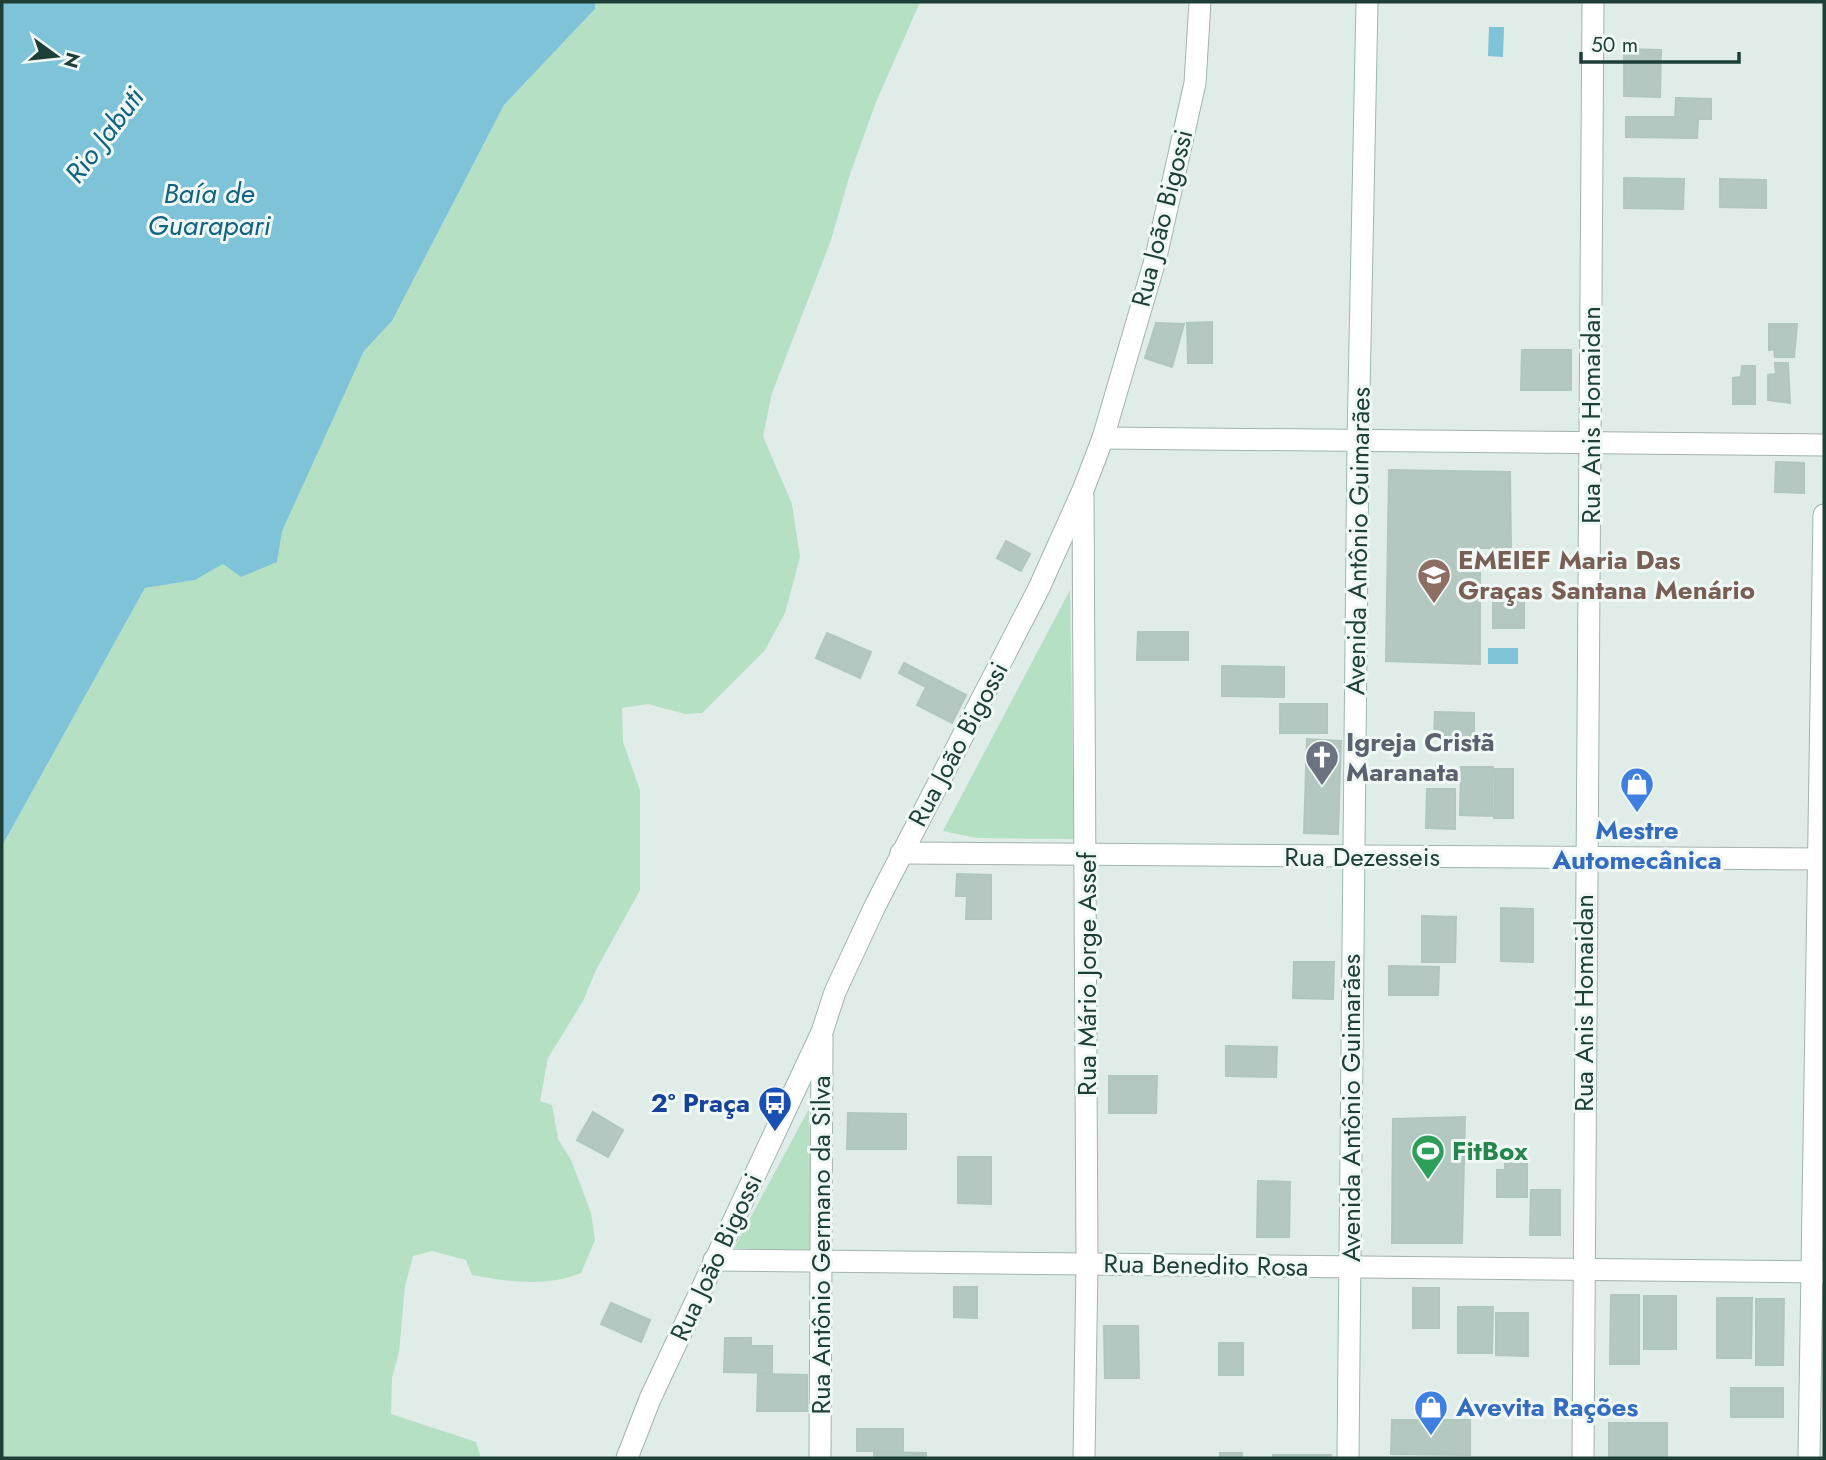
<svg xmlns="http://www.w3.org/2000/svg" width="1826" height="1460" font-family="Jost,sans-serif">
<rect width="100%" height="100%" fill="#dfece7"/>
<!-- green -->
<g fill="#b5e0c4">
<path d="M 595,2 L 920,2 L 876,102 L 850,174 L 831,240 L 772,393 L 763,436 L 792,504 L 800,557 L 785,613 L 765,650 L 702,713 L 685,714 L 648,704 L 622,708 L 623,742 L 640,790 L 640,890 L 596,970 L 583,1001 L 548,1058 L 540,1101 L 552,1105 L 558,1139 L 571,1160 L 591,1213 L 595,1240 L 581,1273 C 546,1287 509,1282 472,1275 L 466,1260 L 432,1251 L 413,1256 L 405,1286 L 399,1352 L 392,1378 L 391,1414 L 476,1442 L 481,1458 L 2,1458 L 2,846 L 145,588 L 195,580 L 223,564 L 277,562 L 281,531 L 364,351 L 392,321 L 504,105 L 595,9 Z"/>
<path d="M 1070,590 L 1074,839 L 976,838 L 943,831 Z"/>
<path d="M 809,1109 L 813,1252 L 734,1248 Z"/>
</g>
<!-- water -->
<g fill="#7fc3d8">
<path d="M 2,2 L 595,2 L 595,9 L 504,105 L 392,321 L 364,351 L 282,531 L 277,562 L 241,577 L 223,564 L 195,580 L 145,588 L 2,846 Z"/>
<path d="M 1489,27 L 1504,27 L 1503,57 L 1488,56 Z"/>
<rect x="1488" y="648" width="30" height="16"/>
</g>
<!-- building -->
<g fill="#b4c7c1" stroke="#b0c6bf" stroke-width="2">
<path d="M 1624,49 L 1661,50 L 1660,97 L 1624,96 Z"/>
<path d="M 1676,98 L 1711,99 L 1711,119 L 1698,119 L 1697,138 L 1626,137 L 1626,117 L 1675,117 Z"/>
<path d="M 1624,178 L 1684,179 L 1683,209 L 1624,208 Z"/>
<path d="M 1720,179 L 1766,180 L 1766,208 L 1720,207 Z"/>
<path d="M 1212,322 L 1212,363 L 1188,363 L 1187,323 Z"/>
<path d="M 1156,323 L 1184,324 L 1172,367 L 1145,358 Z"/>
<path d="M 1769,324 L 1797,324 L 1794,357 L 1775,357 L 1774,349 L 1769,350 Z"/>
<path d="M 1522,350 L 1571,350 L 1571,390 L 1521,390 Z"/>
<path d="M 1775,363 L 1788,363 L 1790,403 L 1768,400 L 1768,375 L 1776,374 Z"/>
<path d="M 1742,366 L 1755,366 L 1755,404 L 1733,404 L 1733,378 L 1741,377 Z"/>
<path d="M 1776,462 L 1804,463 L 1804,493 L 1775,492 Z"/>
<path d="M 1389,470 L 1510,472 L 1511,548 L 1480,548 L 1480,664 L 1386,661 Z"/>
<path d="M 1006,541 L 1030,554 L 1021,571 L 997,558 Z"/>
<rect x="1493" y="598" width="31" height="30"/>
<path d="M 1138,632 L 1188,632 L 1188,660 L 1137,660 Z"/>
<path d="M 827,633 L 871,652 L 860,678 L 816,658 Z"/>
<path d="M 904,663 L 966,695 L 952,723 L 917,705 L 926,687 L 899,673 Z"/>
<path d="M 1222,666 L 1284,667 L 1284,697 L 1222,696 Z"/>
<rect x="1280" y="704" width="47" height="29"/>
<path d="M 1435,712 L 1474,713 L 1474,738 L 1434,737 Z"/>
<path d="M 1307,739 L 1341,741 L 1338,834 L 1304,833 Z"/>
<path d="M 1461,767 L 1493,767 L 1492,816 L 1460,815 Z"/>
<path d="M 1495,769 L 1513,769 L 1513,818 L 1494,818 Z"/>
<path d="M 1427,789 L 1455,789 L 1455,829 L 1426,828 Z"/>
<path d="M 957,874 L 991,875 L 991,919 L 966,919 L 967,896 L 956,896 Z"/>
<path d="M 1501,908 L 1533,909 L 1533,962 L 1501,961 Z"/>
<path d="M 1422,916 L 1456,917 L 1455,962 L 1422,962 Z"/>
<path d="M 1294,962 L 1334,962 L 1333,999 L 1293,998 Z"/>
<path d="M 1389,966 L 1439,967 L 1438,995 L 1389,995 Z"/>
<path d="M 1226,1046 L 1277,1047 L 1276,1077 L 1226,1076 Z"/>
<path d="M 1109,1076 L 1157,1076 L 1156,1113 L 1109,1113 Z"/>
<path d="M 593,1112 L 623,1130 L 608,1157 L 577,1140 Z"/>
<path d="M 848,1113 L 906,1114 L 906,1149 L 847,1149 Z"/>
<path d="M 1465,1117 L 1462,1243 L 1392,1243 L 1393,1119 Z"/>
<path d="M 958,1157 L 991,1157 L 991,1204 L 958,1203 Z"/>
<path d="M 1505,1161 L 1527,1161 L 1527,1197 L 1497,1197 L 1497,1170 L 1505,1170 Z"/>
<path d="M 1258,1181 L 1290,1182 L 1289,1237 L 1257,1237 Z"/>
<path d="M 1531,1190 L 1560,1190 L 1560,1235 L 1530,1235 Z"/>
<path d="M 954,1287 L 977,1287 L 977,1318 L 954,1317 Z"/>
<rect x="1413" y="1288" width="26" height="40"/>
<path d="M 1611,1295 L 1639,1295 L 1639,1364 L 1610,1364 Z"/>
<rect x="1644" y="1296" width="32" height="53"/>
<path d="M 1717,1298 L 1752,1298 L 1751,1358 L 1717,1358 Z"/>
<path d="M 1756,1299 L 1784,1299 L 1783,1365 L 1756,1365 Z"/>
<path d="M 611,1303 L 650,1320 L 641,1342 L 601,1324 Z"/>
<path d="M 1458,1307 L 1493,1307 L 1492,1353 L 1458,1353 Z"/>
<path d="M 1496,1313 L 1528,1313 L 1528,1356 L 1496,1355 Z"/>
<path d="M 1104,1326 L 1138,1326 L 1139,1378 L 1105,1378 Z"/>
<path d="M 725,1338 L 751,1338 L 751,1346 L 772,1346 L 772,1373 L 724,1372 Z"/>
<rect x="1219" y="1343" width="24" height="32"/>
<path d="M 758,1374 L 807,1375 L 807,1411 L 757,1411 Z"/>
<rect x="1731" y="1388" width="52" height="29"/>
<path d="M 1392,1420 L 1470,1420 L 1470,1455 L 1391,1454 Z"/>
<rect x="1609" y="1423" width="58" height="35"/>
<rect x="857" y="1429" width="46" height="22"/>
<path d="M 874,1452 L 926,1453 L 926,1458 L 874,1458 Z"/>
<rect x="1220" y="1453" width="22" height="5"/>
<rect x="1273" y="1455" width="58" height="3"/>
</g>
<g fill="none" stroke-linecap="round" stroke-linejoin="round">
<!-- street casing -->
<g stroke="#a1b4af" stroke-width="23">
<g id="street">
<path d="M 1103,438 L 1824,445"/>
<path d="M 1083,496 L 1087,1262 L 1084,1458"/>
<path d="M 901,853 L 1824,859"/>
<path d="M 714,1260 L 1824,1272"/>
<path d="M 627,1458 L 650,1399 L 822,1032 L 835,992 L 875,906 L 1039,588 L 1083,490 L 1103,438 L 1156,257 L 1195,83 L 1200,2"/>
<path d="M 820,1458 L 822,1037"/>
<path d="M 1583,1458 L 1593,2"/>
<path d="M 1809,1458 L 1824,515"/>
</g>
</g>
<!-- secondary casing -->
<g stroke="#9cb9b1" stroke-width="23">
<path id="secondary" d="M 1348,1458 L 1358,441 L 1367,2"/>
</g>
<!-- street -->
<use href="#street" stroke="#fff" stroke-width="21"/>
<!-- secondary -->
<use href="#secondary" stroke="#fff" stroke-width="21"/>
</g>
<!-- icons -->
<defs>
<g id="school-pin" transform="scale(1.75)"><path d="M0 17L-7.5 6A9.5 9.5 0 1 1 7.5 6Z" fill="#8d6e63" stroke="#f0f8f5"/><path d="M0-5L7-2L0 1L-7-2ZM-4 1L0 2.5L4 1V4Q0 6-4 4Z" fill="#fff"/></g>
<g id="church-pin" transform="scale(1.75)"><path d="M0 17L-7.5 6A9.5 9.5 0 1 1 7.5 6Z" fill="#6b7280" stroke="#f0f8f5"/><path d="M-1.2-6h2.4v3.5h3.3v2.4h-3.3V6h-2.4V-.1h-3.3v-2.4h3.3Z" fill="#fff"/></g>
<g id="shop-pin" transform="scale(1.75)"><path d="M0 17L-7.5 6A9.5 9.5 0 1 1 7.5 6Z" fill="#3f7fe0" stroke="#f0f8f5"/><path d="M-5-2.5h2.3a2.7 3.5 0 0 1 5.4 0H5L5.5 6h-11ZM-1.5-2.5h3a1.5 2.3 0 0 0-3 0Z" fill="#fff"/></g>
<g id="bus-pin" transform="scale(1.75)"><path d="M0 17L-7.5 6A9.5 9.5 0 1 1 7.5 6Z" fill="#1a4fb4" stroke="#f0f8f5"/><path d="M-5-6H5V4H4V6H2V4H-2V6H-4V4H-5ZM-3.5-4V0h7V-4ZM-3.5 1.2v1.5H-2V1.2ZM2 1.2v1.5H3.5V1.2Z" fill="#fff"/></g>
<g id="stadium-pin" transform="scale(1.75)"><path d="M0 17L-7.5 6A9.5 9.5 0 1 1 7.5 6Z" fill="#2e9e5b" stroke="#f0f8f5"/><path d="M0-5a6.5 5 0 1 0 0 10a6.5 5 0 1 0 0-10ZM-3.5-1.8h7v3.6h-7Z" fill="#fff"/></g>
</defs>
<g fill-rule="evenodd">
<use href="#school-pin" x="1434" y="575"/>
<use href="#church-pin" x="1322" y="757"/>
<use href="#shop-pin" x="1637" y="784"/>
<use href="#bus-pin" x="775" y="1103"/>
<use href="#stadium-pin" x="1428" y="1151"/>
<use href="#shop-pin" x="1431" y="1407"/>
</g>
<g text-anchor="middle" stroke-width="6" stroke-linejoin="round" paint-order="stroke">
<!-- street labels -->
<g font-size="26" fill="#1e3e38" stroke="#f0f8f5">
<text transform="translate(1162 218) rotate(-76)" y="9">Rua João Bigossi</text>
<text transform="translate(1591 415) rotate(-90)" y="9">Rua Anis Homaidan</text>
<text transform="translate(1358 541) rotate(-89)" y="9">Avenida Antônio Guimarães</text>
<text transform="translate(958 744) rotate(-62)" y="9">Rua João Bigossi</text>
<text x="1362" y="866">Rua Dezesseis</text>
<text transform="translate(1087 974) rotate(-90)" y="9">Rua Mário Jorge Assef</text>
<text transform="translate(1584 1003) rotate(-90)" y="9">Rua Anis Homaidan</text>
<text transform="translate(1351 1108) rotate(-90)" y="9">Avenida Antônio Guimarães</text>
<text transform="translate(821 1245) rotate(-90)" y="9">Rua Antônio Germano da Silva</text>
<text transform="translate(716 1257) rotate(-65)" y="9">Rua João Bigossi</text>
<text transform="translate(1206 1265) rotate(1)" y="9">Rua Benedito Rosa</text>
</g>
<!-- education labels -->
<g font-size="26" font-weight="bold" fill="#785e54" stroke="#f0f8f5" text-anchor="start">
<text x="1458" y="569">EMEIEF Maria Das<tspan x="1458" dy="30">Graças Santana Menário</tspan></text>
</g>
<!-- worship labels -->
<g font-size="26" font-weight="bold" fill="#5b616d" stroke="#f0f8f5" text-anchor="start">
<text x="1346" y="751">Igreja Cristã<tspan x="1346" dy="30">Maranata</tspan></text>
</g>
<!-- shop labels -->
<g font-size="26" font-weight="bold" fill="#366cbe" stroke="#f0f8f5">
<text x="1637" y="839">Mestre<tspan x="1637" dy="30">Automecânica</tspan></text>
<text x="1456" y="1416" text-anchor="start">Avevita Rações</text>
</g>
<!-- transit labels -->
<g font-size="26" font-weight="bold" fill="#164399" stroke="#f0f8f5" text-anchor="end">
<text x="750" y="1112">2º Praça</text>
</g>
<!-- leisure labels -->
<g font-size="26" font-weight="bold" fill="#27864d" stroke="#f0f8f5" text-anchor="start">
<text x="1452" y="1160">FitBox</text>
</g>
<!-- water labels -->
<g font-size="28" font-style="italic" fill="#116481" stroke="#f0f8f5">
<text transform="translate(104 135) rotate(-53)" y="10">Rio Jabuti</text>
<text x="209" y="203">Baía de<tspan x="209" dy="32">Guarapari</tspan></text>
</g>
</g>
<!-- border -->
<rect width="1826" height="1460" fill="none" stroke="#1e3e38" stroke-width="7"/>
<!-- north arrow -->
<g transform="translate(56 56) rotate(105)" stroke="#f0f8f5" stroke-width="5" paint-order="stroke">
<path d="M0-5L12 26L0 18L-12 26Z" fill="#1e3e38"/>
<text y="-10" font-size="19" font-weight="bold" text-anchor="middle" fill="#1e3e38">N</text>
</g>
<!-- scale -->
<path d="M1581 52v10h158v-10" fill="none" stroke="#1e3e38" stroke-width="3.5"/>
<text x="1591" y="52" font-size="21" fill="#1e3e38" stroke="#f0f8f5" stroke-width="5" paint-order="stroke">50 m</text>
</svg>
